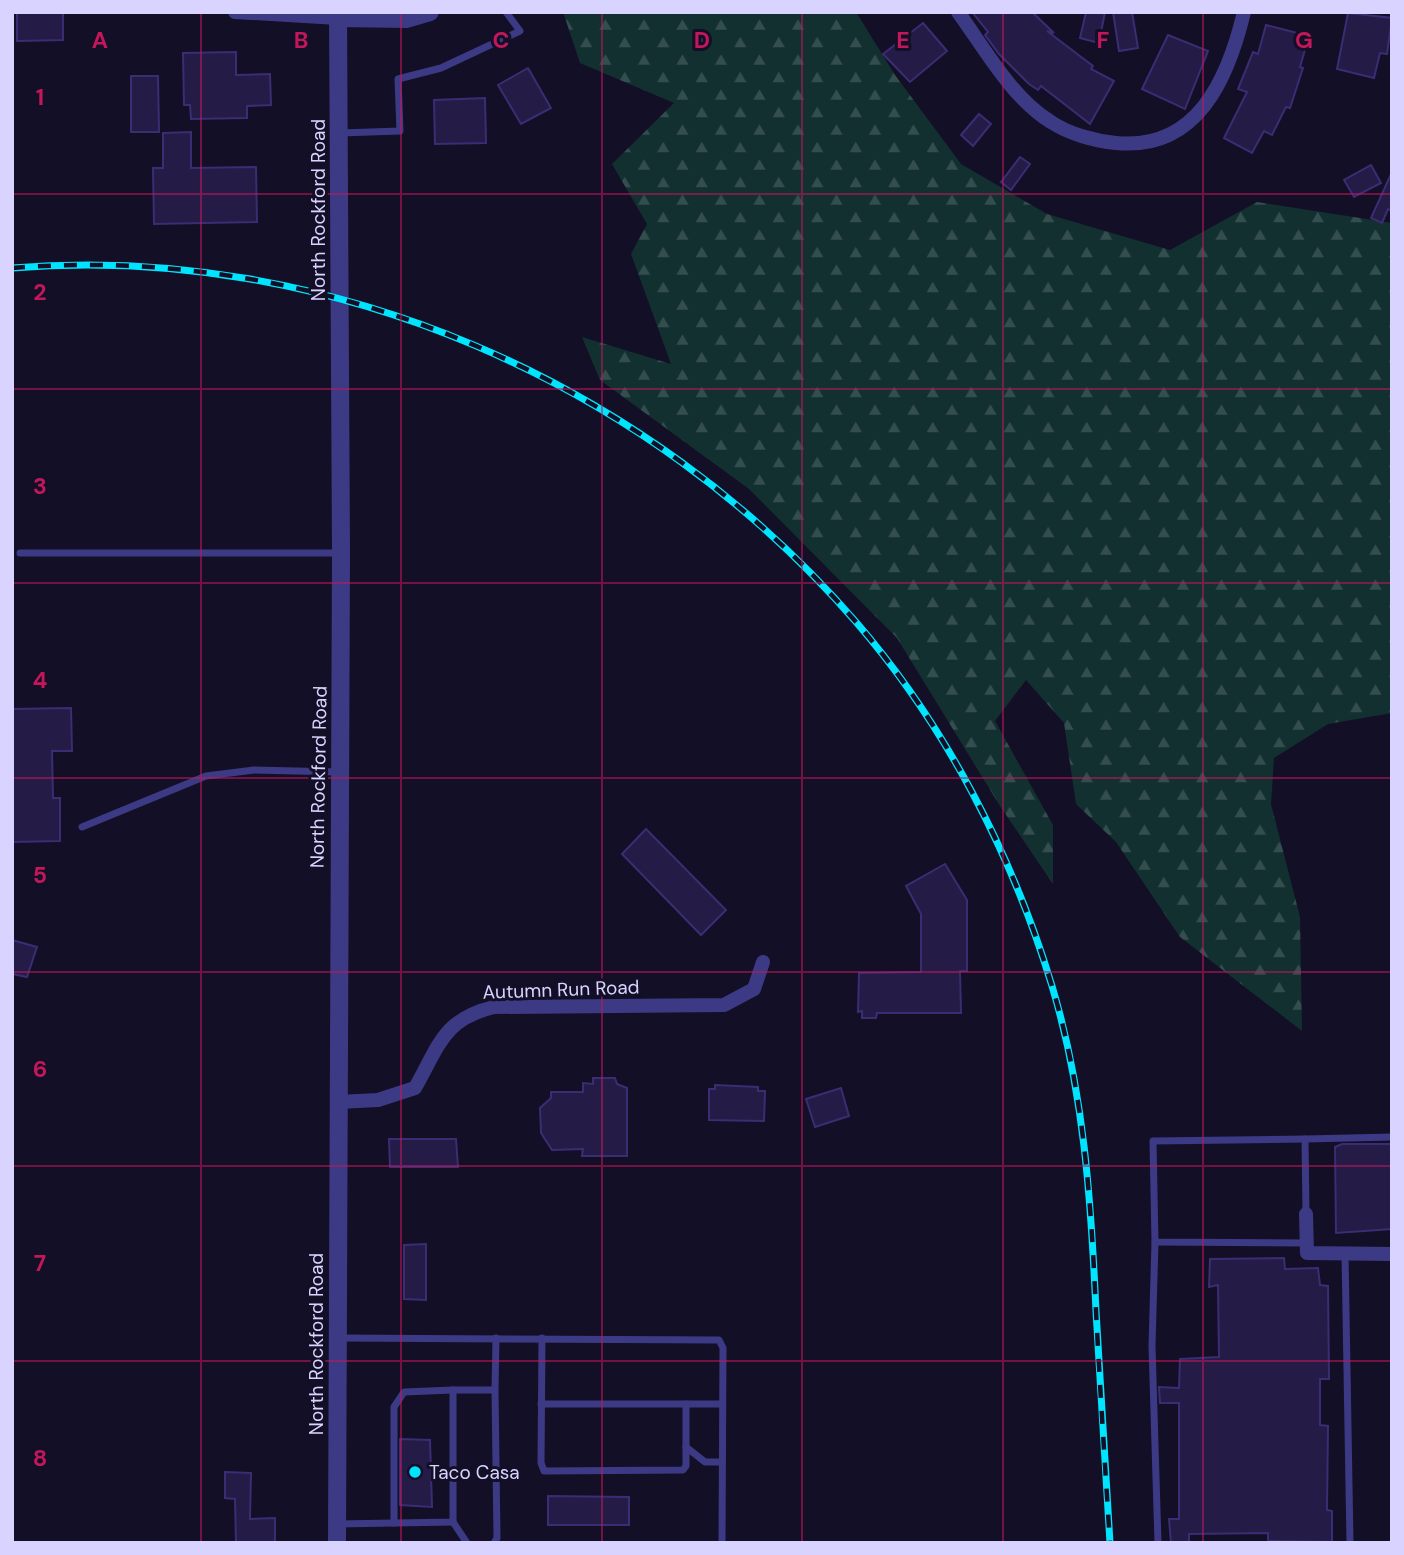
<svg xmlns="http://www.w3.org/2000/svg" width="1404" height="1555" font-family="'DM Sans',sans-serif">
<defs>
<pattern id="forest-firs" width="22" height="20" patternUnits="userSpaceOnUse" patternTransform="scale(1.75)"><rect width="22" height="20" fill="#12302f"/><path d="M5 1l3.5 6h-7zM16 11l3.5 6h-7z" fill="#344d4e"/></pattern>
</defs>
<rect width="100%" height="100%" fill="#130f26"/>
<!-- forest -->
<path fill="url(#forest-firs)" d="M 563,12 L 856,12 L 895,75 L 961,164 L 1047,214 L 1170,250 L 1257,202 L 1392,223 L 1392,713 L 1328,724 L 1274,758 L 1271,804 L 1300,917 L 1302,1031 L 1180,937 L 1116,842 L 1076,804 L 1064,723 L 1026,680 L 995,721 L 1053,825 L 1053,884 L 1000,806 L 897,638 L 749,489 L 600,380 L 582,337 L 671,364 L 631,254 L 647,224 L 612,164 L 674,103 L 580,63 Z"/>
<!-- building -->
<g fill="#241b47" stroke="#3b2d73" stroke-width="2">
<path d="M 17,12 L 63,12 L 63,40 L 17,41 Z"/>
<path d="M 972,12 L 1032,12 L 1054,33 L 1047,31 L 1093,66 L 1091,69 L 1114,81 L 1090,124 L 1041,86 L 1038,90 L 1029,84 L 999,54 L 985,35 L 988,32 Z"/>
<path d="M 1086,12 L 1105,12 L 1099,43 L 1080,38 Z"/>
<path d="M 1113,12 L 1132,12 L 1138,48 L 1119,51 Z"/>
<path d="M 1348,13 L 1392,18 L 1387,54 L 1380,53 L 1374,78 L 1337,69 Z"/>
<path d="M 923,23 L 947,51 L 910,82 L 883,54 Z"/>
<path d="M 1266,25 L 1309,36 L 1300,67 L 1303,68 L 1290,108 L 1286,107 L 1272,135 L 1264,131 L 1252,153 L 1224,138 L 1247,92 L 1238,89 L 1253,52 L 1258,54 Z"/>
<path d="M 1168,35 L 1208,51 L 1185,109 L 1142,89 Z"/>
<path d="M 236,52 L 236,75 L 270,74 L 271,105 L 247,106 L 247,118 L 191,119 L 190,105 L 184,105 L 183,53 Z"/>
<path d="M 528,68 L 551,108 L 521,124 L 498,85 Z"/>
<path d="M 131,76 L 158,76 L 159,132 L 131,132 Z"/>
<path d="M 485,98 L 486,143 L 435,144 L 434,100 Z"/>
<path d="M 979,114 L 991,124 L 973,146 L 961,135 Z"/>
<path d="M 191,132 L 191,168 L 256,167 L 257,222 L 154,224 L 153,168 L 163,168 L 163,133 Z"/>
<path d="M 1020,157 L 1030,164 L 1011,190 L 1001,182 Z"/>
<path d="M 1371,165 L 1381,183 L 1354,197 L 1344,180 Z"/>
<path d="M 1392,172 L 1392,211 L 1388,209 L 1382,223 L 1371,218 Z"/>
<path d="M 71,708 L 72,751 L 52,751 L 53,798 L 60,798 L 60,841 L 12,842 L 12,709 Z"/>
<path d="M 646,829 L 726,910 L 701,935 L 622,854 Z"/>
<path d="M 945,864 L 967,900 L 967,971 L 960,971 L 961,1013 L 877,1013 L 876,1018 L 862,1018 L 862,1011 L 858,1012 L 859,973 L 921,972 L 921,914 L 906,886 Z"/>
<path d="M 12,940 L 37,947 L 27,977 L 12,974 Z"/>
<path d="M 593,1078 L 615,1078 L 617,1084 L 627,1088 L 627,1156 L 582,1156 L 583,1149 L 552,1150 L 541,1133 L 540,1108 L 551,1098 L 551,1092 L 583,1092 L 583,1083 L 593,1084 Z"/>
<path d="M 715,1085 L 758,1087 L 758,1091 L 765,1091 L 764,1121 L 709,1120 L 709,1089 L 715,1089 Z"/>
<path d="M 841,1088 L 849,1116 L 815,1127 L 806,1099 Z"/>
<path d="M 389,1139 L 456,1139 L 458,1167 L 390,1167 Z"/>
<path d="M 1342,1144 L 1392,1144 L 1392,1229 L 1336,1233 L 1335,1147 Z"/>
<path d="M 426,1244 L 426,1300 L 404,1299 L 404,1245 Z"/>
<path d="M 1284,1258 L 1285,1269 L 1318,1268 L 1320,1285 L 1328,1286 L 1329,1379 L 1320,1379 L 1320,1425 L 1328,1426 L 1327,1510 L 1332,1511 L 1332,1542 L 1268,1541 L 1268,1533 L 1189,1534 L 1189,1543 L 1171,1543 L 1169,1519 L 1179,1519 L 1179,1403 L 1160,1403 L 1159,1387 L 1179,1388 L 1180,1359 L 1219,1357 L 1218,1285 L 1209,1287 L 1210,1259 Z"/>
<path d="M 400,1439 L 430,1440 L 432,1507 L 400,1505 Z"/>
<path d="M 225,1472 L 251,1473 L 250,1519 L 275,1518 L 275,1543 L 236,1543 L 235,1499 L 225,1498 Z"/>
<path d="M 548,1496 L 629,1497 L 629,1525 L 548,1525 Z"/>
</g>
<g fill="none" stroke-linecap="round" stroke-linejoin="round">
<!-- service -->
<g stroke="#3d3a85" stroke-width="7">
<path d="M 340,133 L 400,131 L 398,79 L 441,68 L 520,31 L 506,12"/>
<path d="M 20,553 L 341,553"/>
<path d="M 82,827 L 206,776 L 254,770 L 339,772"/>
<path d="M 1305,1139 L 1153,1141 L 1155,1242 L 1306,1243"/>
<path d="M 1306,1214 L 1305,1139 L 1392,1137"/>
<path d="M 1155,1242 L 1152,1346 L 1158,1543"/>
<path d="M 1345,1254 L 1350,1543"/>
<path d="M 338,1338 L 719,1340 L 723,1348 L 722,1543"/>
<path d="M 542,1338 L 541,1463 L 544,1471 L 683,1470 L 686,1466 L 686,1404"/>
<path d="M 541,1404 L 722,1404"/>
<path d="M 686,1447 L 705,1462 L 722,1462"/>
<path d="M 453,1522 L 467,1543"/>
<path d="M 394,1523 L 394,1407 L 404,1392 L 453,1390"/>
<path d="M 337,1524 L 453,1522 L 453,1390 L 495,1390 L 496,1338"/>
<path d="M 494,1543 L 497,1538 L 495,1390"/>
</g>
<!-- minor -->
<g stroke="#3d3a85" stroke-width="14">
<path d="M 235,12 L 338,18"/>
<path d="M 958,12 C 985,49 1011,97 1051,122 C 1069,134 1095,141 1116,143 C 1197,151 1228,79 1244,12"/>
<path d="M 338,1102 L 378,1100 L 415,1088 C 439,1046 443,1019 494,1007 L 724,1005 L 754,989 L 763,962"/>
<path d="M 1306,1214 L 1307,1253 L 1392,1254"/>
</g>
<!-- tertiary -->
<g stroke="#3d3a85" stroke-width="18">
<path d="M 338,18 L 406,19 L 430,12"/>
<path d="M 337,1543 L 341,553 L 338,12"/>
</g>
<!-- rail casing -->
<g stroke="#00e5ff" stroke-width="7">
<path id="rail" d="M 12,268 C 329,242 649,383 856,622 C 946,726 1012,854 1052,986 C 1084,1092 1091,1201 1096,1311 C 1100,1388 1105,1465 1110,1543"/>
</g>
<!-- rail -->
<use href="#rail" stroke="#130f26" stroke-width="4.5" stroke-dasharray="13" stroke-linecap="butt"/>
</g>
<!-- grid -->
<path fill="none" stroke="#c2185b" stroke-width="2" stroke-opacity="0.55" d="M 201,12 L 201,1543M 401,12 L 401,1543M 602,12 L 602,1543M 802,12 L 802,1543M 1003,12 L 1003,1543M 1203,12 L 1203,1543M 12,194 L 1392,194M 12,389 L 1392,389M 12,583 L 1392,583M 12,778 L 1392,778M 12,972 L 1392,972M 12,1166 L 1392,1166M 12,1361 L 1392,1361"/>
<!-- markers -->
<circle fill="#00e5ff" stroke="#130f26" stroke-width="2.5" cx="415" cy="1472" r="7"/>
<g text-anchor="middle" stroke-width="6" stroke-linejoin="round" paint-order="stroke">
<!-- street labels -->
<g font-size="19" fill="#d9d4ff" stroke="#130f26">
<text transform="translate(318 210) rotate(-90)" y="7">North Rockford Road</text>
<text transform="translate(318 777) rotate(-89)" y="7">North Rockford Road</text>
<text transform="translate(561 989) rotate(-2)" y="7">Autumn Run Road</text>
<text transform="translate(316 1344) rotate(-90)" y="7">North Rockford Road</text>
</g>
<!-- poi labels -->
<g font-size="19" fill="#d9d4ff" stroke="#130f26" text-anchor="start">
<text x="429" y="1479">Taco Casa</text>
</g>
</g>
<g font-size="23" text-anchor="middle" font-weight="bold" fill="#c2185b" stroke="#130f26" stroke-width="6" stroke-linejoin="round" paint-order="stroke">
<text x="100" y="48">A</text>
<text x="301" y="48">B</text>
<text x="501" y="48">C</text>
<text x="702" y="48">D</text>
<text x="903" y="48">E</text>
<text x="1103" y="48">F</text>
<text x="1304" y="48">G</text>
<text x="40" y="105">1</text>
<text x="40" y="300">2</text>
<text x="40" y="494">3</text>
<text x="40" y="688">4</text>
<text x="40" y="883">5</text>
<text x="40" y="1077">6</text>
<text x="40" y="1271">7</text>
<text x="40" y="1466">8</text>
</g>
<!-- border -->
<rect width="1404" height="1555" fill="none" stroke="#d9d4ff" stroke-width="28"/>
</svg>
